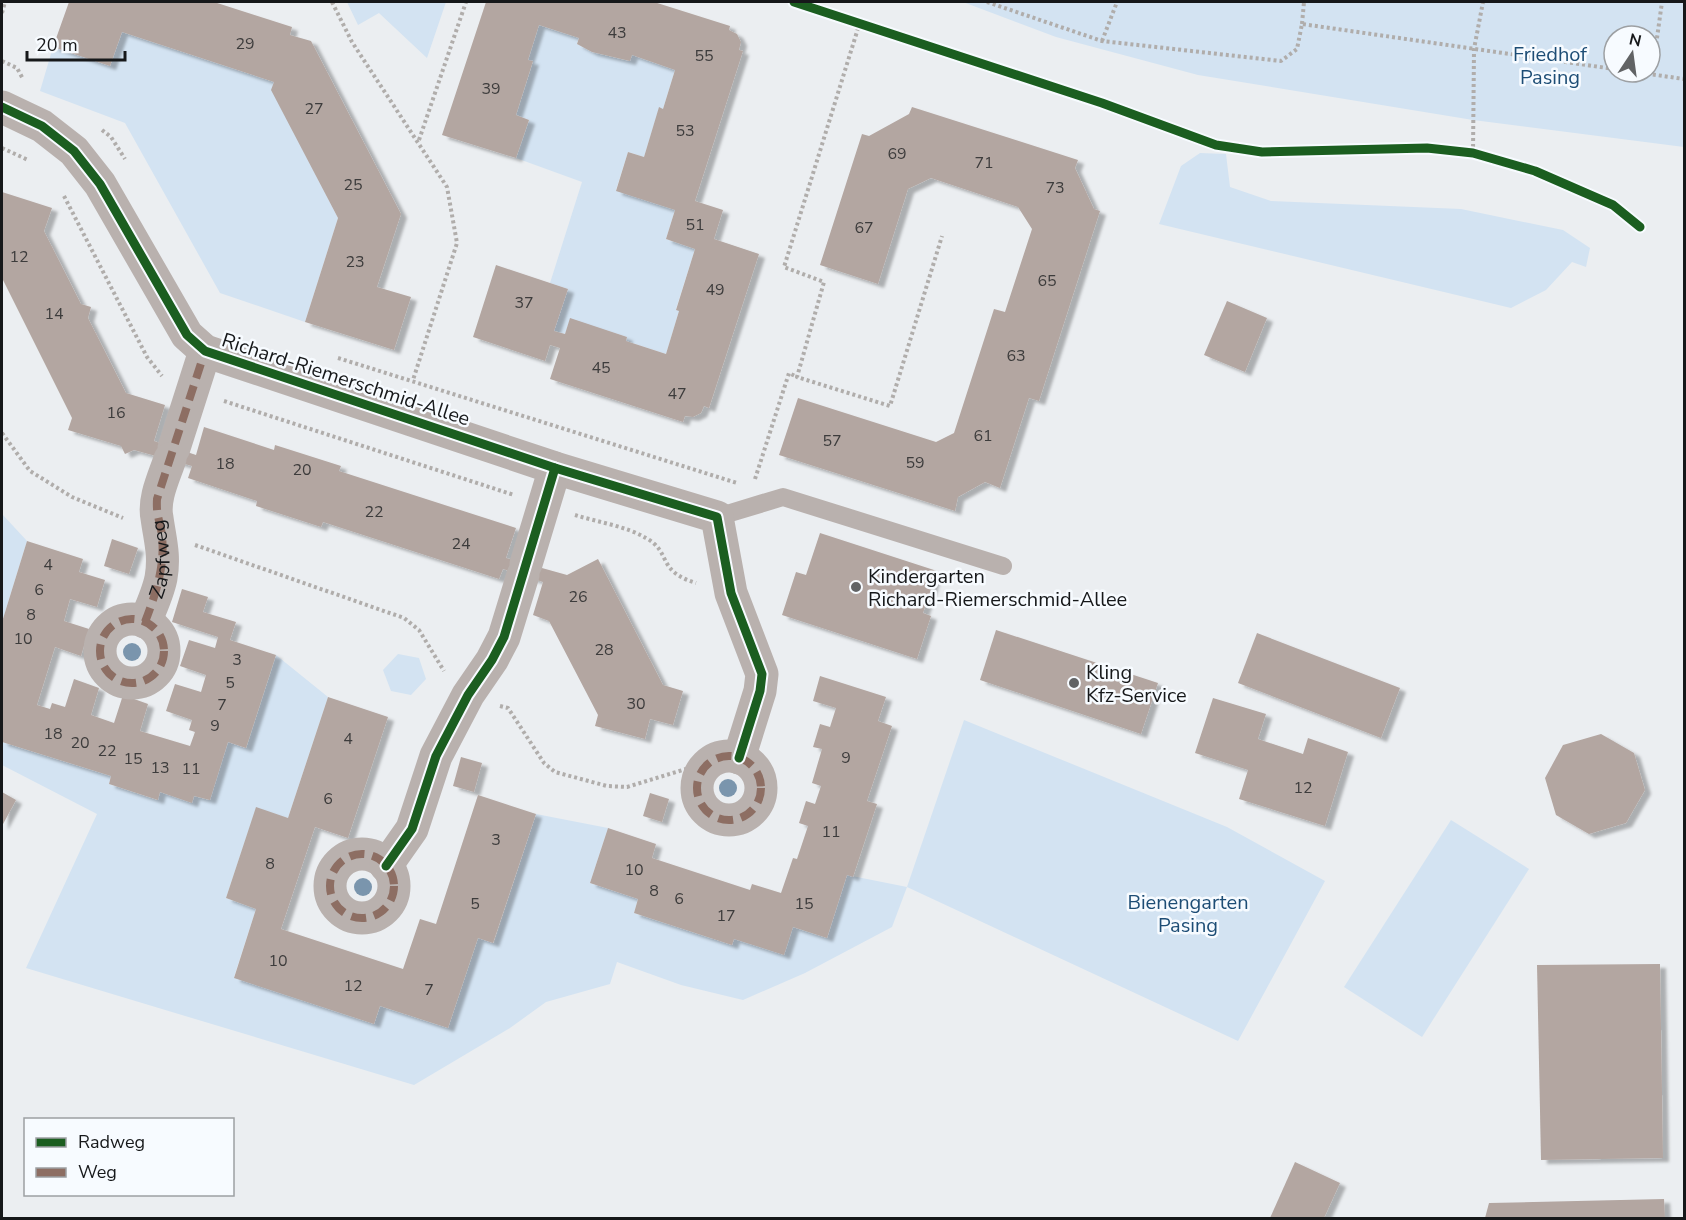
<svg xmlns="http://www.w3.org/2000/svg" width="1686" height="1220" font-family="'Nunito Sans',sans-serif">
<defs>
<filter id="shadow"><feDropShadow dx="6" dy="4" stdDeviation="1.5" flood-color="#0004"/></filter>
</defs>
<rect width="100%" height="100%" fill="#ebeef1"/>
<!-- green -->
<g fill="#d3e3f2" fill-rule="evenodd">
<path d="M 347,2 L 446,2 L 427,58 L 379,13 L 358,25 Z"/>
<path d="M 963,2 L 1684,2 L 1684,147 L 1473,120 L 1198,75 L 1056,37 ZM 1614,36 L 1650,36 L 1650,72 L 1614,72 Z"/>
<path d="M 539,25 L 579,38 L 577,44 L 592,52 L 629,61 L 632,55 L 675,70 L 663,109 L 659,108 L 644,157 L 628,152 L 616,190 L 675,210 L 666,239 L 695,249 L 676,309 L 679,311 L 666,354 L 626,341 L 627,337 L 570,319 L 565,334 L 554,331 L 568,289 L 550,283 L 582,182 L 516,158 L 529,120 L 516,115 L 533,62 L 528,60 Z"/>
<path d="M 122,32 L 274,82 L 272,90 L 338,218 L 305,322 L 220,293 L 125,123 L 40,91 L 53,47 L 110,66 Z"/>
<path d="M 1200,153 L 1226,154 L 1230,187 L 1271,201 L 1461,209 L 1563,230 L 1590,248 L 1586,267 L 1572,262 L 1546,290 L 1511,308 L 1159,224 L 1181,166 Z"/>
<path d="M 2,514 L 27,541 L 2,622 Z"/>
<path d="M 398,654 L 419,658 L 426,679 L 411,695 L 391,691 L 383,670 Z"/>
<path d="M 276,655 L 328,697 L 288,818 L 256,808 L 226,898 L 256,909 L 234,977 L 374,1024 L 380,1006 L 448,1028 L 478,938 L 494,943 L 536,814 L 608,828 L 590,883 L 638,899 L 634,913 L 732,945 L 734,939 L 793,927 L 827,938 L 847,875 L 907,887 L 964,720 L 1227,827 L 1325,881 L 1238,1041 L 907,887 L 892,927 L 805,973 L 743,1000 L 681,985 L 617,962 L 610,984 L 546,1002 L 510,1028 L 414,1085 L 26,968 L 97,814 L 2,765 L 2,742 L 111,776 L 109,784 L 157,800 L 160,792 L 192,802 L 194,796 L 209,800 L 228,742 L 246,748 Z"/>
<path d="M 1451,820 L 1529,869 L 1422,1037 L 1344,987 Z"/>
</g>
<!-- building -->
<g fill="#b3a6a1" filter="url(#shadow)">
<path d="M 69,2 L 214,2 L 292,27 L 290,35 L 311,41 L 401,214 L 377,287 L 411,297 L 394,350 L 305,322 L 338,218 L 271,90 L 274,82 L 122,32 L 110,66 L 53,47 Z"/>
<path d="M 486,2 L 654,2 L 730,26 L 729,30 L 737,34 L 741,42 L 739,50 L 743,51 L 695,201 L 723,210 L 714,239 L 759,254 L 709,408 L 704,406 L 701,413 L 693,417 L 685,416 L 683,422 L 550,379 L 560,348 L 550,345 L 545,361 L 473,337 L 496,265 L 568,289 L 554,331 L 565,334 L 570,318 L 627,337 L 626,341 L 666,354 L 679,311 L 676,310 L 695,249 L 666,239 L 675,210 L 616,191 L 628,152 L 644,157 L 659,107 L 663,109 L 675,70 L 632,55 L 630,61 L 592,52 L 577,44 L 579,38 L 539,25 L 528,60 L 533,61 L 516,115 L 529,120 L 516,158 L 442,135 Z"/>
<path d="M 912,107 L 1078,160 L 1075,168 L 1094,209 L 1100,211 L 1039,401 L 1029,398 L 1000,488 L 985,482 L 958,497 L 955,511 L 779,455 L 798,398 L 936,442 L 954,433 L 994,309 L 1005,312 L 1032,229 L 1018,207 L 931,178 L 908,189 L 878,284 L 820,265 L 862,134 L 869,136 L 909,114 Z"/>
<path d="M 2,192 L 52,208 L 44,231 L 81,304 L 91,307 L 88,318 L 126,393 L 165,405 L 154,441 L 196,455 L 204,427 L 274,450 L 275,445 L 341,466 L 339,471 L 516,528 L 506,558 L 567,575 L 598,559 L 663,685 L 683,691 L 673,725 L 650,719 L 645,739 L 595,726 L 598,715 L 549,621 L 533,615 L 543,582 L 503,569 L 499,579 L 323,522 L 321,527 L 256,506 L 257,501 L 188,478 L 192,466 L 134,450 L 125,454 L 121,446 L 68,430 L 72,418 L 2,278 Z"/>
<path d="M 1227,301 L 1267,318 L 1245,372 L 1204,355 Z"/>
<path d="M 820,533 L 937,571 L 923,613 L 931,616 L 917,659 L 782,615 L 796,572 L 806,575 Z"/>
<path d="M 112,539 L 138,548 L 129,574 L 104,566 Z"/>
<path d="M 27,541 L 83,559 L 79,572 L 105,580 L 97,607 L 70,599 L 64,621 L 89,629 L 81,656 L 55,647 L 37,705 L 50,709 L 52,703 L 65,707 L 74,679 L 99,688 L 91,715 L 114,723 L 123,695 L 148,704 L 140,731 L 190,746 L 195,732 L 189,730 L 192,720 L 166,711 L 175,684 L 201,692 L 206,675 L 180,666 L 189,640 L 215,648 L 218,637 L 172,622 L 182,589 L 208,597 L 203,612 L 236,622 L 230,640 L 276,655 L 246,748 L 228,742 L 210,800 L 194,796 L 192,803 L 160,792 L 158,800 L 109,784 L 111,776 L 2,742 L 2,622 Z"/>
<path d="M 996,630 L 1158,683 L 1141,734 L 980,680 Z"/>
<path d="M 1257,633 L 1400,688 L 1381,738 L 1238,683 Z"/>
<path d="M 820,676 L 886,697 L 878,721 L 892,726 L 867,801 L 877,804 L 853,877 L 847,875 L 827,938 L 793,927 L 784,955 L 734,939 L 732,945 L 634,913 L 638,899 L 590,883 L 608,828 L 656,844 L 652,858 L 750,890 L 752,884 L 781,893 L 793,858 L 797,859 L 808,826 L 799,823 L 806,801 L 815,804 L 821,786 L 812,783 L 822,749 L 813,747 L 820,724 L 830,727 L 836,708 L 813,701 Z"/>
<path d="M 328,697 L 388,717 L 348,838 L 315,827 L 281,929 L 403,969 L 420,919 L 436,924 L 478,795 L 536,814 L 493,943 L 478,938 L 448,1028 L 380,1006 L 374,1024 L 234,978 L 256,909 L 226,898 L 256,807 L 288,818 Z"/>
<path d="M 1213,698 L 1266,714 L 1258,739 L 1303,754 L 1308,738 L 1348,752 L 1325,826 L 1239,799 L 1248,770 L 1195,753 Z"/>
<path d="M 1601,734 L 1634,753 L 1645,790 L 1626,823 L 1589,834 L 1556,815 L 1545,778 L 1563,745 Z"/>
<path d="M 461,757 L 482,763 L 474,792 L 453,786 Z"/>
<path d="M 2,792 L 16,800 L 2,826 Z"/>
<path d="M 650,793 L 669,799 L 662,822 L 643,816 Z"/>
<path d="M 1660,964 L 1663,1158 L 1541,1160 L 1537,965 Z"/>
<path d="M 1295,1162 L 1340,1183 L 1324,1218 L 1270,1218 Z"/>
<path d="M 1664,1199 L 1665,1218 L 1485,1218 L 1489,1203 Z"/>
</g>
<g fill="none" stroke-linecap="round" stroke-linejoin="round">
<!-- path -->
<g stroke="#b0adab" stroke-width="4" stroke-dasharray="3 3" stroke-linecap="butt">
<path d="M 332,2 L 352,42 L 447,187 L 457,243 L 413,380"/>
<path d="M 987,2 L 1102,41 L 1281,61 L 1297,49 L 1302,24 L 1614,69"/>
<path d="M 2,13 L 5,2"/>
<path d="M 860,22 L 784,267 L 824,282 L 797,377 L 890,406 L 942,236"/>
<path d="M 1302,24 L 1304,2"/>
<path d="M 1102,41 L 1117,2"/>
<path d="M 2,61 L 17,68 L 23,79"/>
<path d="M 1635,72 L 1684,79"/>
<path d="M 1652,74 L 1662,2"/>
<path d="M 102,130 L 111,137 L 125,159"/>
<path d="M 419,140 L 466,2"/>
<path d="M 2,148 L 28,160"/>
<path d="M 1473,153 L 1474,49 L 1483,2"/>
<path d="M 64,196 L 147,357 L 162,376"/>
<path d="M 338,358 L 737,483"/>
<path d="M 224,401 L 514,495"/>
<path d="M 2,433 L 30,471 L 72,497 L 123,518"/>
<path d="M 755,479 L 789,373 L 797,377"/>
<path d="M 575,515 C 597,522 626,526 646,538 C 672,552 656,571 696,583"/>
<path d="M 195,545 L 404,618 L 419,630 L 444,671"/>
<path d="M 500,706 L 508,708 L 544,763 L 555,772 L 607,786 L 627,787 L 709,762"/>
</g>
<!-- service -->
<path stroke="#b9b1ae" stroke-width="18" d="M 717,517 L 783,497 L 1003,566"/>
<!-- minor -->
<g stroke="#b9b1ae" stroke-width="33">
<path d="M 2,107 L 42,126 L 74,151 L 100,184 L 187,335 L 205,351 L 555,468 L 717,517 L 731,593 L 762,674 L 760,691 L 739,758"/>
<path d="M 174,448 L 205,351"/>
<path d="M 526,564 L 555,468"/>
<circle cx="132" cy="651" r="32"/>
<path id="s1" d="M 145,622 C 151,608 158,593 161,578 C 165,555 160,540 157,518 C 153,499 164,477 170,459"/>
<circle cx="729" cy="788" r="32"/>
<circle cx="362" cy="886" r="32"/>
<path d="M 386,866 L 412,829 L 436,756 L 468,695 L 492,660 L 504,637 L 523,575"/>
</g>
<!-- quiet -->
<g stroke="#8d6e63" stroke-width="8" stroke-dasharray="15 8" stroke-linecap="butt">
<circle cx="132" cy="651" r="32"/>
<path d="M 145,622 C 156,593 165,567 162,536 C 160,520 156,516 157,499 L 205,351"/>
<circle cx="729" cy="788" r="32"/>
<circle cx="362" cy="886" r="32"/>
</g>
<!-- cycleway casing -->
<g stroke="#f7fbff" stroke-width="13">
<g id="cycleway">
<path d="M 794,2 L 1102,103 L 1216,145 L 1262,152 L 1427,148 L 1473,153 L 1535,171 L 1613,205 L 1640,227"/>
<path d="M 2,107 L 42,126 L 74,151 L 100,184 L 187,335 L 205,351 L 555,468 L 717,517 L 731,593 L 762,674 L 760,691 L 739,758"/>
<path d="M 386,866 L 412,829 L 436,756 L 468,695 L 492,660 L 504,637 L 555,468"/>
</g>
</g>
<!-- cycleway -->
<use href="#cycleway" stroke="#1b5e20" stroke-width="9"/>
</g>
<!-- trees -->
<g fill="#7a95ad">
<circle cx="132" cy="652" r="9"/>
<circle cx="728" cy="788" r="9"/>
<circle cx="363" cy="887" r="9"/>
</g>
<!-- markers -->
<g fill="#616365" stroke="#f7fbff" stroke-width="2">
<circle cx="856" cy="587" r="6"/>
<circle cx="1074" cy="683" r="6"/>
</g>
<g text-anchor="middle" stroke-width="5" stroke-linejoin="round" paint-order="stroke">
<!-- number labels -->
<g font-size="16" fill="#3d3c3c">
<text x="617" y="38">43</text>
<text x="245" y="49">29</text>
<text x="704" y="61">55</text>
<text x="491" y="94">39</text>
<text x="314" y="114">27</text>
<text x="685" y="136">53</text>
<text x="897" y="159">69</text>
<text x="984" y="168">71</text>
<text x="353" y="190">25</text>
<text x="1055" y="193">73</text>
<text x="695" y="230">51</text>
<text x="864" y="233">67</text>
<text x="19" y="262">12</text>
<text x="355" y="267">23</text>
<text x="1047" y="286">65</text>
<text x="715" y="295">49</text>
<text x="524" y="308">37</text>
<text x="54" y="319">14</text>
<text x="1016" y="361">63</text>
<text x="601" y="373">45</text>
<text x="677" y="399">47</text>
<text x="116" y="418">16</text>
<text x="983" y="441">61</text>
<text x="832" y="446">57</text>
<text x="915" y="468">59</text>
<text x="225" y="469">18</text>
<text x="302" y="475">20</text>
<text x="374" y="517">22</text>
<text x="461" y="549">24</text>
<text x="48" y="570">4</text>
<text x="39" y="595">6</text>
<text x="578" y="602">26</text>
<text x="31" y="620">8</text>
<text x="23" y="644">10</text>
<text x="604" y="655">28</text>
<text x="237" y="665">3</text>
<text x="230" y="688">5</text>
<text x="636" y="709">30</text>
<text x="222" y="710">7</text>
<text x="215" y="731">9</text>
<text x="53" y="739">18</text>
<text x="348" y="744">4</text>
<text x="80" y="748">20</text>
<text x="107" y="756">22</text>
<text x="846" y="763">9</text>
<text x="133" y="764">15</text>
<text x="160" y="773">13</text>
<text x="191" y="774">11</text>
<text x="1303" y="793">12</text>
<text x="328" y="804">6</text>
<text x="831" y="837">11</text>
<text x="496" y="845">3</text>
<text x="270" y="869">8</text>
<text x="634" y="875">10</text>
<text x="654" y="896">8</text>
<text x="679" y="904">6</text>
<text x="475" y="909">5</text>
<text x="804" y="909">15</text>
<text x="726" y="921">17</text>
<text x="278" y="966">10</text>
<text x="353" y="991">12</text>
<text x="429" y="995">7</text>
</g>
<!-- park labels -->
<g font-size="20" fill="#1d4d75" stroke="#f7fbff">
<text x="1550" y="61">Friedhof<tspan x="1550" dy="23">Pasing</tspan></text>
<text x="1188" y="909">Bienengarten<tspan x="1188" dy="23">Pasing</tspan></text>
</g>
<!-- street labels -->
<g font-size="20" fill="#16181a" stroke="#f7fbff">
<text transform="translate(346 379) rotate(18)" y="7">Richard-Riemerschmid-Allee</text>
<text dy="7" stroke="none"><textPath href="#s1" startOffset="66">Zapfweg</textPath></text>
</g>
<!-- poi labels -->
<g font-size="20" fill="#16181a" stroke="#f7fbff" text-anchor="start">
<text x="868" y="583">Kindergarten<tspan x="868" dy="23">Richard-Riemerschmid-Allee</tspan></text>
<text x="1086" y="679">Kling<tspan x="1086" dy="23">Kfz-Service</tspan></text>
</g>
</g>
<!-- border -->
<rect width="1686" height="1220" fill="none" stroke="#16181a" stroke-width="6"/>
<!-- legend -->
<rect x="24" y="1118" width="210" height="78" fill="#f7fbff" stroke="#9da0a3" stroke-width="1.5"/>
<rect x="36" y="1138" width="30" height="9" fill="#1b5e20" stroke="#9da0a3" stroke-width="1.5"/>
<text x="78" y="1148" font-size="18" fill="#16181a">Radweg</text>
<rect x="36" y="1168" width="30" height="9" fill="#8d6e63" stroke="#9da0a3" stroke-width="1.5"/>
<text x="78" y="1178" font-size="18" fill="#16181a">Weg</text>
<!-- north arrow -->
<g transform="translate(1632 54) rotate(13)"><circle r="28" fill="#f7fbff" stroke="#9da0a3" stroke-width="1.5"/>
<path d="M0-4.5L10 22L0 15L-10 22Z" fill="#616365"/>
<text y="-9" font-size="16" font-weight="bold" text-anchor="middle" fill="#16181a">N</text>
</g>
<!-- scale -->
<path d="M27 51v9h98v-9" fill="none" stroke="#16181a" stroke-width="3"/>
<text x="36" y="51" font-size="18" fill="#16181a" stroke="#f7fbff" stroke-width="4.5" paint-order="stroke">20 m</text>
</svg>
